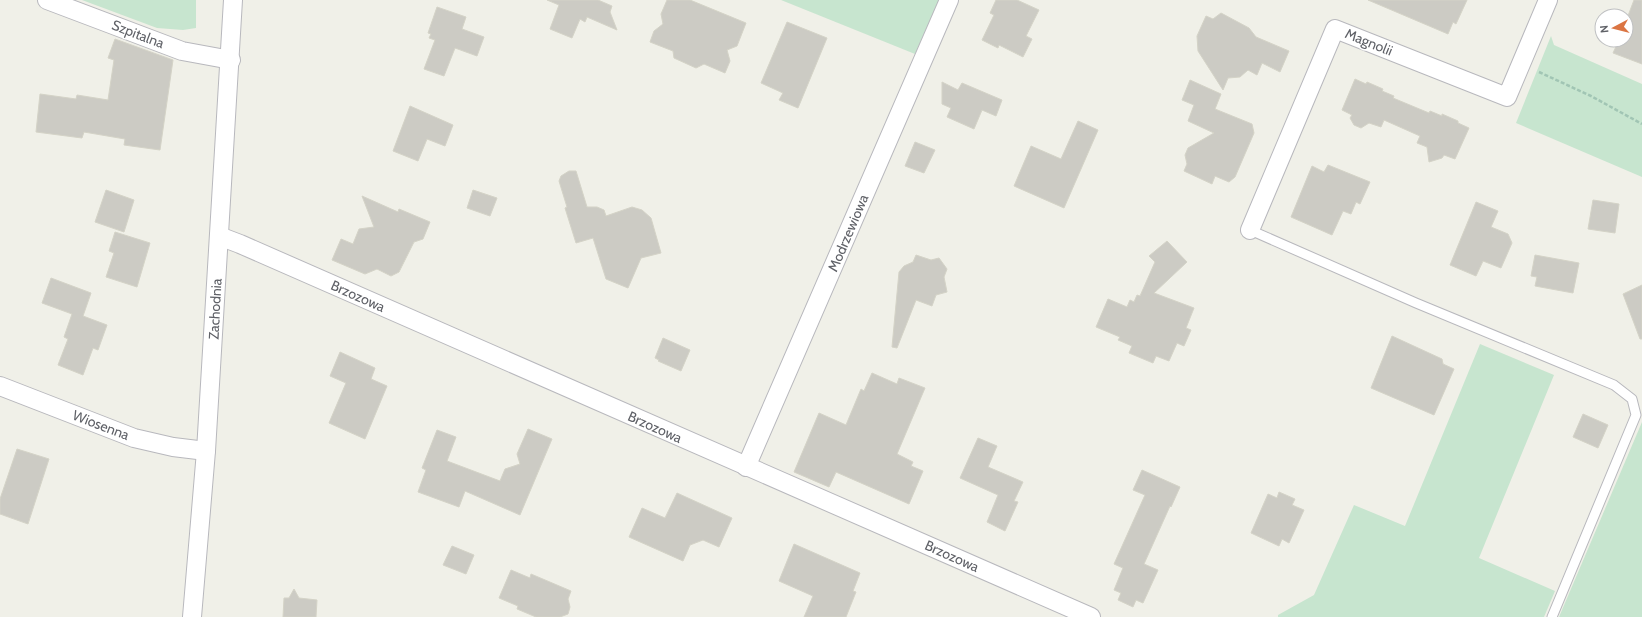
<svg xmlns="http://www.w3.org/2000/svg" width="1642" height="617" font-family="Cabin,sans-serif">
<rect width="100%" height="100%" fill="#f0f0e8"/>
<!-- green -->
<g fill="#c7e5cf">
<path d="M 82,0 L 196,0 L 196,28 L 183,30 L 157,28 Z"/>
<path d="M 781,0 L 939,0 L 915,54 Z"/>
<path d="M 1551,36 L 1554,45 L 1642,84 L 1642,177 L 1516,123 Z"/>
<path d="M 1480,344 L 1554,375 L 1479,558 L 1555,591 L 1544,617 L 1278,617 L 1278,615 L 1314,595 L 1354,505 L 1405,526 Z"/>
<path d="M 1642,422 L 1642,617 L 1559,617 Z"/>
</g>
<!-- building -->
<g fill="#cccbc4" stroke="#d4d3c7">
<path d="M 547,0 L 598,0 L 612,6 L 610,12 L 617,30 L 587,17 L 585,22 L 580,19 L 572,38 L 550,29 L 559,5 Z"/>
<path d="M 667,0 L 690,0 L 746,23 L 737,46 L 727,50 L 730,61 L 725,73 L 704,64 L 696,68 L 674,58 L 673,51 L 650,42 L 654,31 L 663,24 L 661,14 Z"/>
<path d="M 996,0 L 1017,0 L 1039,10 L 1026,36 L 1032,39 L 1023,57 L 999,45 L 998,48 L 982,40 L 994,15 L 990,13 Z"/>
<path d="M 1368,0 L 1467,0 L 1456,24 L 1453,22 L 1448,34 Z"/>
<path d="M 1634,0 L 1642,0 L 1642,64 L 1613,53 L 1619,40 L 1626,40 L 1626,21 Z"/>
<path d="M 437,7 L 466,17 L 462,29 L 484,37 L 477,56 L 455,48 L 444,76 L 424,69 L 435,40 L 429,38 L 431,34 L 428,33 Z"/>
<path d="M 1221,13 L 1249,28 L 1256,37 L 1289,51 L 1280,72 L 1262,63 L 1257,75 L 1248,70 L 1240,77 L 1228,78 L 1223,90 L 1198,51 L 1197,36 L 1206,16 L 1213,19 Z"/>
<path d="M 787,22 L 827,38 L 798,108 L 779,100 L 783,93 L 761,83 Z"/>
<path d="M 115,39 L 173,60 L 160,150 L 124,145 L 125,139 L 84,132 L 82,138 L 36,132 L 40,94 L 76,99 L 77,95 L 108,100 L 114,60 L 108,58 Z"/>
<path d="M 1355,79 L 1366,84 L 1367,82 L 1383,89 L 1382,91 L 1394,96 L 1393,98 L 1429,113 L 1430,111 L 1442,116 L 1442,114 L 1458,121 L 1458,123 L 1469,128 L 1455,159 L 1444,155 L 1442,158 L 1429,162 L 1427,147 L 1417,143 L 1420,136 L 1384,120 L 1381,127 L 1369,123 L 1361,128 L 1354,125 L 1350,118 L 1352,115 L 1342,110 Z"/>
<path d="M 1190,80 L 1221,94 L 1215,109 L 1252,124 L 1254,133 L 1235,177 L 1229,182 L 1215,176 L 1212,184 L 1184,171 L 1187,164 L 1185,155 L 1188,148 L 1214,133 L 1188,121 L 1194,105 L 1182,100 Z"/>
<path d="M 942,82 L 958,90 L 962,83 L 1002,100 L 996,116 L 982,110 L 974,129 L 947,117 L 951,108 L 942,104 Z"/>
<path d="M 410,106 L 453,125 L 445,146 L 427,139 L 418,161 L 393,151 Z"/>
<path d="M 1078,121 L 1098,130 L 1064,208 L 1014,186 L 1031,146 L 1061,159 Z"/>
<path d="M 915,142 L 935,150 L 924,173 L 905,166 Z"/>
<path d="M 1328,165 L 1370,182 L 1360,204 L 1356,202 L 1351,214 L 1343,211 L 1332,235 L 1291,217 L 1312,166 L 1324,172 Z"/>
<path d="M 569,171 L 576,171 L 587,207 L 597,207 L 604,210 L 606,216 L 632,207 L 642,210 L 651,218 L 661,253 L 641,258 L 628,288 L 606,279 L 593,238 L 576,243 L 565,208 L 567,207 L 559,181 L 561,176 Z"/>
<path d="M 106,190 L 134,200 L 124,232 L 95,222 Z"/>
<path d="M 473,190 L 497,198 L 490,216 L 467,208 Z"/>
<path d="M 362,196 L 398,212 L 399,209 L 430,222 L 423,239 L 414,242 L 399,272 L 391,276 L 377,269 L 365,274 L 332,260 L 341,239 L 353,244 L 359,229 L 374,227 Z"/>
<path d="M 1593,200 L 1619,204 L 1615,233 L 1588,229 Z"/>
<path d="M 1476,202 L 1498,211 L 1491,227 L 1508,234 L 1512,243 L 1501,268 L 1483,261 L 1476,276 L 1450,265 Z"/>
<path d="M 115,232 L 150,243 L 137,287 L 106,277 L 114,253 L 109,251 Z"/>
<path d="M 1167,241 L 1187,262 L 1154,293 L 1194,308 L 1186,328 L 1191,330 L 1184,346 L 1177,343 L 1169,361 L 1156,356 L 1153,363 L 1129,353 L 1132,346 L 1118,340 L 1120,337 L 1096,327 L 1108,299 L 1127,307 L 1130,300 L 1134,302 L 1137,295 L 1140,296 L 1155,262 L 1149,256 Z"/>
<path d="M 916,255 L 931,260 L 939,258 L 947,269 L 944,277 L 947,292 L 936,295 L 932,306 L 916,300 L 897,348 L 892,347 L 899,272 L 904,266 L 913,262 Z"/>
<path d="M 1535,255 L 1579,263 L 1573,293 L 1535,286 L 1537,277 L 1531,276 Z"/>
<path d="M 51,278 L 91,293 L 83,316 L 107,325 L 98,350 L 93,348 L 83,375 L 58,365 L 68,339 L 64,337 L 72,314 L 42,303 Z"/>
<path d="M 1642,285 L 1642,339 L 1640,339 L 1623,294 Z"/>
<path d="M 1392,336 L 1442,359 L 1443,364 L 1454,369 L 1434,415 L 1371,388 Z"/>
<path d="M 663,338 L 690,350 L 681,371 L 658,361 L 659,360 L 655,358 Z"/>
<path d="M 340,352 L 375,368 L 371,379 L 387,386 L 365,439 L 329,423 L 346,383 L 330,376 Z"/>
<path d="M 872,373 L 897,384 L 899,378 L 925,388 L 897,454 L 913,462 L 911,466 L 923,471 L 909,504 L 836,472 L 829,487 L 794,472 L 819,413 L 846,425 L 861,389 L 864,391 Z"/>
<path d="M 1583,414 L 1608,425 L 1598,448 L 1573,437 Z"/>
<path d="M 528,429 L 552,439 L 520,515 L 465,491 L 459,507 L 418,492 L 426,470 L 422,468 L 437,430 L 456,437 L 447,461 L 500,481 L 505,469 L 520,464 L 517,454 Z"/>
<path d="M 978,438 L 997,446 L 988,467 L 1023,482 L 1014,501 L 1018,502 L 1005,531 L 987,522 L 998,495 L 960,478 Z"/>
<path d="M 17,449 L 49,459 L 28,524 L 0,514 L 0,499 Z"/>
<path d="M 1142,470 L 1180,487 L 1171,507 L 1170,506 L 1144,564 L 1158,570 L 1143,603 L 1136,600 L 1133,607 L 1118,600 L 1121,593 L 1114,590 L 1123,568 L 1114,564 L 1145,495 L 1133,490 Z"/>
<path d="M 1279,492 L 1295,499 L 1292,505 L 1304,510 L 1289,543 L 1282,539 L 1279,546 L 1251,533 L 1268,494 L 1277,498 Z"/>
<path d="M 677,493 L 732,518 L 719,547 L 703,540 L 690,545 L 683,561 L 629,537 L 642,508 L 665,518 Z"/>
<path d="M 794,544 L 860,573 L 853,591 L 856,592 L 846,617 L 804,617 L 813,596 L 779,581 Z"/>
<path d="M 452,546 L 474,555 L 466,574 L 443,565 Z"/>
<path d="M 511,570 L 530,578 L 531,574 L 571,591 L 568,599 L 570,607 L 568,614 L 560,617 L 536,617 L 517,609 L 518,606 L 499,598 Z"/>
<path d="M 294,589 L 299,598 L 317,600 L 316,617 L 283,617 L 284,598 L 289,598 Z"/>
</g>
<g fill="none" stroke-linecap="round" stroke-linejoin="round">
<!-- service casing -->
<g stroke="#b8b8bd" stroke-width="11">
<path id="service" d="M 1250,230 L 1416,303 L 1614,385 L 1632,399 L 1636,415 L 1552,617"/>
</g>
<!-- minor casing -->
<g stroke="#b8b8bd" stroke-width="20">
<g id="minor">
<path d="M 47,0 L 182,51 L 231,60"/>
<path d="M 1250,230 L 1335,29 L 1507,97 L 1548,0"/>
<path d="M 219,236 L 240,244 L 1091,617"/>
<path d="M 0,386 L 134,438 L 173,447 L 206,451"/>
<path d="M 746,467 L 949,0"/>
<path d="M 192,617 L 206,451 L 233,0"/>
</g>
</g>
<!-- path -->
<path stroke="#a1c5b4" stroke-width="2.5" stroke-dasharray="4 2" stroke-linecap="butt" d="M 1539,72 L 1591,96 L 1642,124"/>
<!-- service -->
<use href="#service" stroke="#fff" stroke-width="9"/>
<!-- minor -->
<use href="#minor" stroke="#fff" stroke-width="18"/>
</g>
<g text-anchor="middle" stroke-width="3" stroke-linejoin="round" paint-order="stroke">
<!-- street labels -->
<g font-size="14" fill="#5f6167" stroke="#fff">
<text transform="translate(138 34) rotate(21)" y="5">Szpitalna</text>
<text transform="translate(1369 42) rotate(22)" y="5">Magnolii</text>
<text transform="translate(848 233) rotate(-67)" y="5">Modrzewiowa</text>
<text transform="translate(358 296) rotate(24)" y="5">Brzozowa</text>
<text transform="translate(215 309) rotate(-87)" y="5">Zachodnia</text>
<text transform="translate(101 425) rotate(21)" y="5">Wiosenna</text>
<text transform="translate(655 427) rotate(24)" y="5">Brzozowa</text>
<text transform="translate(952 556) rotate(24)" y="5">Brzozowa</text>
</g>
</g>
<!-- north arrow -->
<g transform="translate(1614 28) rotate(263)"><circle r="19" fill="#ffffff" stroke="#bfc0c2"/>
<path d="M0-3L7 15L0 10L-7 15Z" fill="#db7543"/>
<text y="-6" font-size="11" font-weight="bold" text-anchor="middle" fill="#5f6167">N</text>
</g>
</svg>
